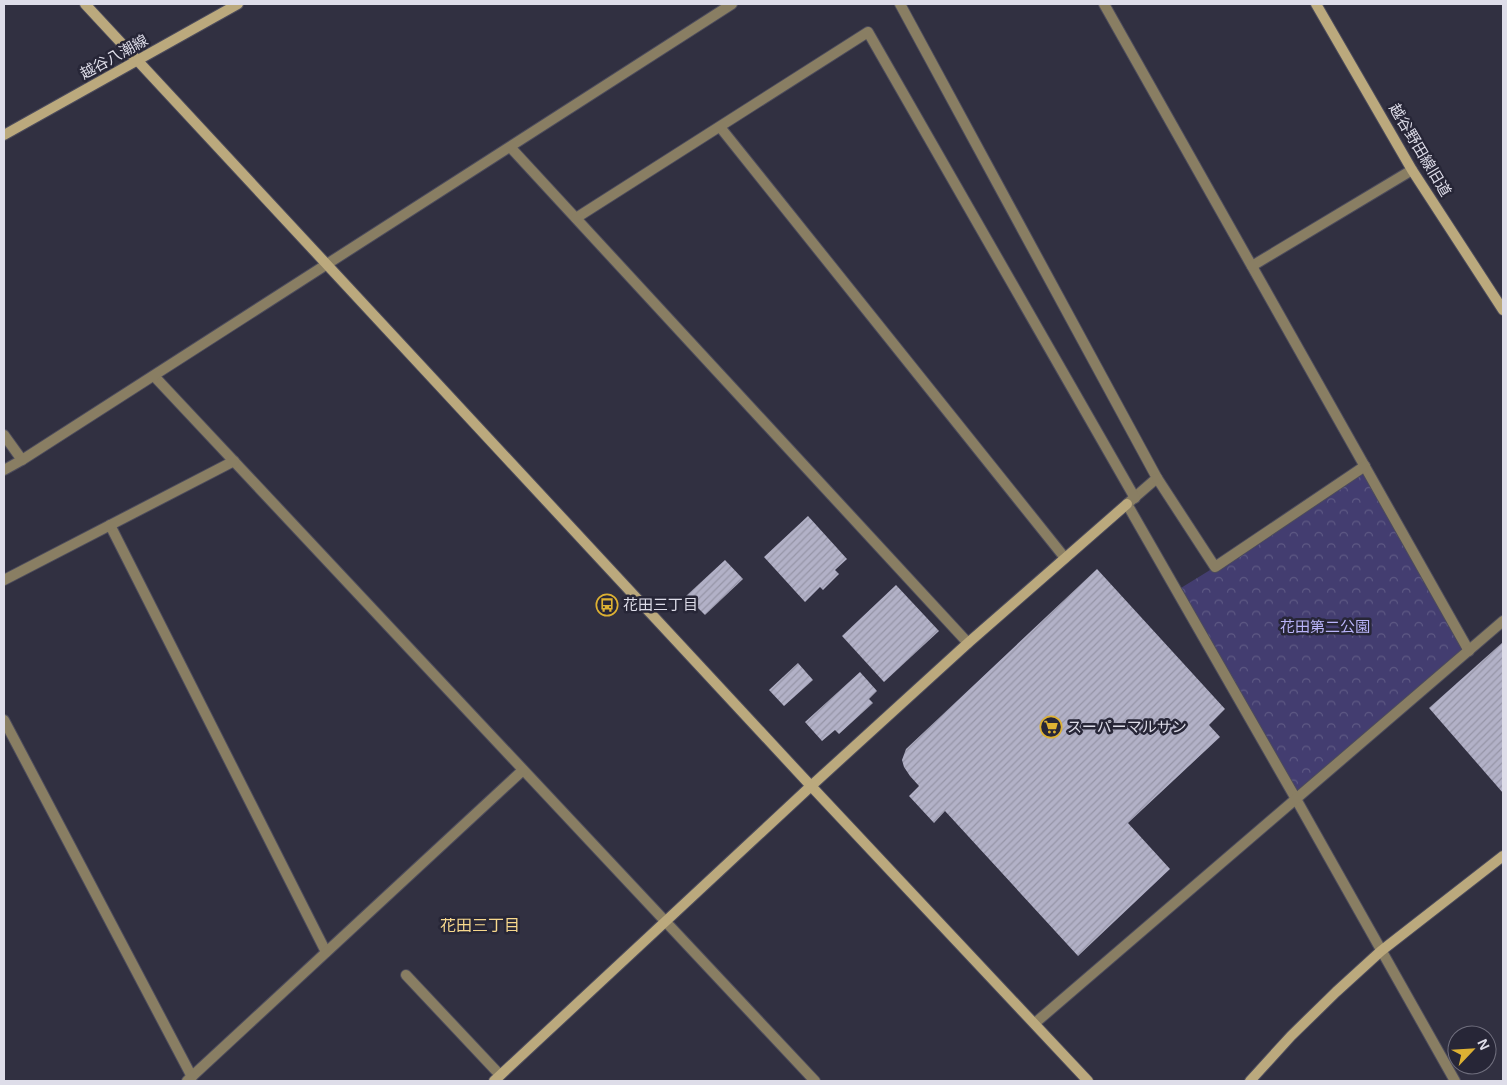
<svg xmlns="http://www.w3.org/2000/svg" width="1507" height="1085" font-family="Helvetica,'Noto Sans JP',sans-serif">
<defs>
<pattern id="park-crowns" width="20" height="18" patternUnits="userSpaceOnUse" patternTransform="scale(1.25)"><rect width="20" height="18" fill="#433d70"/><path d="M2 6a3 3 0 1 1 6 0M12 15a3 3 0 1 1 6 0" fill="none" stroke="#5e5984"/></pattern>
<pattern id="building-hatch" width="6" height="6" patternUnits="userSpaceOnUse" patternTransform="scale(1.25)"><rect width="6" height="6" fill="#b2b1c7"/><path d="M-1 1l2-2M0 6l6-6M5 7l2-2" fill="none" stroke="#9695a7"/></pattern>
</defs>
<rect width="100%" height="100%" fill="#313041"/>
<!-- park -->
<path fill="url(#park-crowns)" d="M 1365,466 L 1469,651 L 1296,799 L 1176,591 L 1215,567 Z"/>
<!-- building -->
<g fill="url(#building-hatch)">
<path d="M 808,516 L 847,559 L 835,570 L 839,574 L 823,590 L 820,587 L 805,602 L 764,557 Z"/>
<path d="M 725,560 L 743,579 L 705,615 L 686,596 Z"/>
<path d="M 1097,569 L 1225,709 L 1209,725 L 1220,737 L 1128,823 L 1170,869 L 1078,956 L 945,811 L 934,823 L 909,796 L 919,786 L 910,776 L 904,767 L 902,760 L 906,749 Z"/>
<path d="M 896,585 L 939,631 L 884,682 L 842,636 Z"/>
<path d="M 1503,642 L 1503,793 L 1429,708 Z"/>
<path d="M 798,663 L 813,680 L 784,706 L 769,690 Z"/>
<path d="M 860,672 L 877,691 L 869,699 L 873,703 L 839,734 L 835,730 L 822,741 L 805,722 Z"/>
</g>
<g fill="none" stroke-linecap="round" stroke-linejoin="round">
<!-- street casing -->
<g stroke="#4d4c5c" stroke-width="12">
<g id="street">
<path d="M 900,4 L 1157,478 L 1127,504 L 1296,799 L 1455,1081"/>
<path d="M 1104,4 L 1469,651"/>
<path d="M 720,127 L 1065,558"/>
<path d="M 511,148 L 968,643"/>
<path d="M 576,218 L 868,32 L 1135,498"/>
<path d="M 1252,266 L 1412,170"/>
<path d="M 154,376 L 815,1081"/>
<path d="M 4,435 L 22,460"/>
<path d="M 4,470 L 22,460 C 260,309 497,157 732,4"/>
<path d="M 1157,478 L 1215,567 L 1365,466"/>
<path d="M 110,525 L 326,952"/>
<path d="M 4,580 L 234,461"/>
<path d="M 4,720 L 192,1077"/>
<path d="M 406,975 L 500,1075"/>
<path d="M 1035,1023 L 1503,621"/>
<path d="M 187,1081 L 523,770"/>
</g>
</g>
<!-- secondary casing -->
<g stroke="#4d4c5c" stroke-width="12">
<g id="secondary">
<path d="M 85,4 L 811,786 L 1088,1081"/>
<path d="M 1316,4 L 1412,170 L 1503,310"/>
<path d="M 4,135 L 238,4"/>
<path d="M 494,1081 L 811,786 L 968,643 L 1127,504"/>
<path d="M 1250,1081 L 1291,1036 L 1336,992 L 1381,951 L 1503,856"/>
</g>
</g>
<!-- street -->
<use href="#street" stroke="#897e63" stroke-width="10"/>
<!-- secondary -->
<use href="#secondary" stroke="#bba97d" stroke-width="10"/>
</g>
<!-- icons -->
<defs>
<g id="bus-ring" transform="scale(1.125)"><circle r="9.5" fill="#272637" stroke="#ddb133" stroke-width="1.5"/><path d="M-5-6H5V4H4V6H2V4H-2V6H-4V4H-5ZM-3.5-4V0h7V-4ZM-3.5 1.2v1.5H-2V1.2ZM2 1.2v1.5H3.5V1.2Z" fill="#ddb133"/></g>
<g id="supermarket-ring" transform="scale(1.125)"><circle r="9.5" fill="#272637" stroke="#ddb133" stroke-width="1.5"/><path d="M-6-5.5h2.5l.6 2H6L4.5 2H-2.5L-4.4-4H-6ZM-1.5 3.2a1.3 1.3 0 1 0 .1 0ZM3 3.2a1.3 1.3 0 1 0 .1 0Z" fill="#ddb133"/></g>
</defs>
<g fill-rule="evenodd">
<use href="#bus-ring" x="607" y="605"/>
<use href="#supermarket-ring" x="1051" y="727"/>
</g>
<g text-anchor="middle" stroke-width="5" stroke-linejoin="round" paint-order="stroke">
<!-- street labels -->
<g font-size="15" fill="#dedde9" stroke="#272637">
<text transform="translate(114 57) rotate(-29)" y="5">越谷八潮線</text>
<text transform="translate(1420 150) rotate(59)" y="5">越谷野田線旧道</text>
</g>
<!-- poi labels -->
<g font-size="15" fill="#dedde9" stroke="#272637" text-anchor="start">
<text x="623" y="610">花田三丁目</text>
<text x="1067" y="732">スーパーマルサン</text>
</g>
<!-- park labels -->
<g font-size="15" fill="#bab5fa" stroke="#272637">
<text x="1325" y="632">花田第二公園</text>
</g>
<!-- neighbourhood labels -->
<g font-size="16" fill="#f7d88d" stroke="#272637">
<text x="480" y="931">花田三丁目</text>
</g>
</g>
<!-- border -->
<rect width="1507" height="1085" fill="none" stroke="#dedde9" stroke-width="10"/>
<!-- north arrow -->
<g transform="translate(1472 1050) rotate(65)"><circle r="24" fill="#272637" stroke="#706f7e"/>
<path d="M0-4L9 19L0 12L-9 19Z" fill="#ddb133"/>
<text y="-8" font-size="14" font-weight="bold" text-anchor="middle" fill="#dedde9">N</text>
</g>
</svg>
